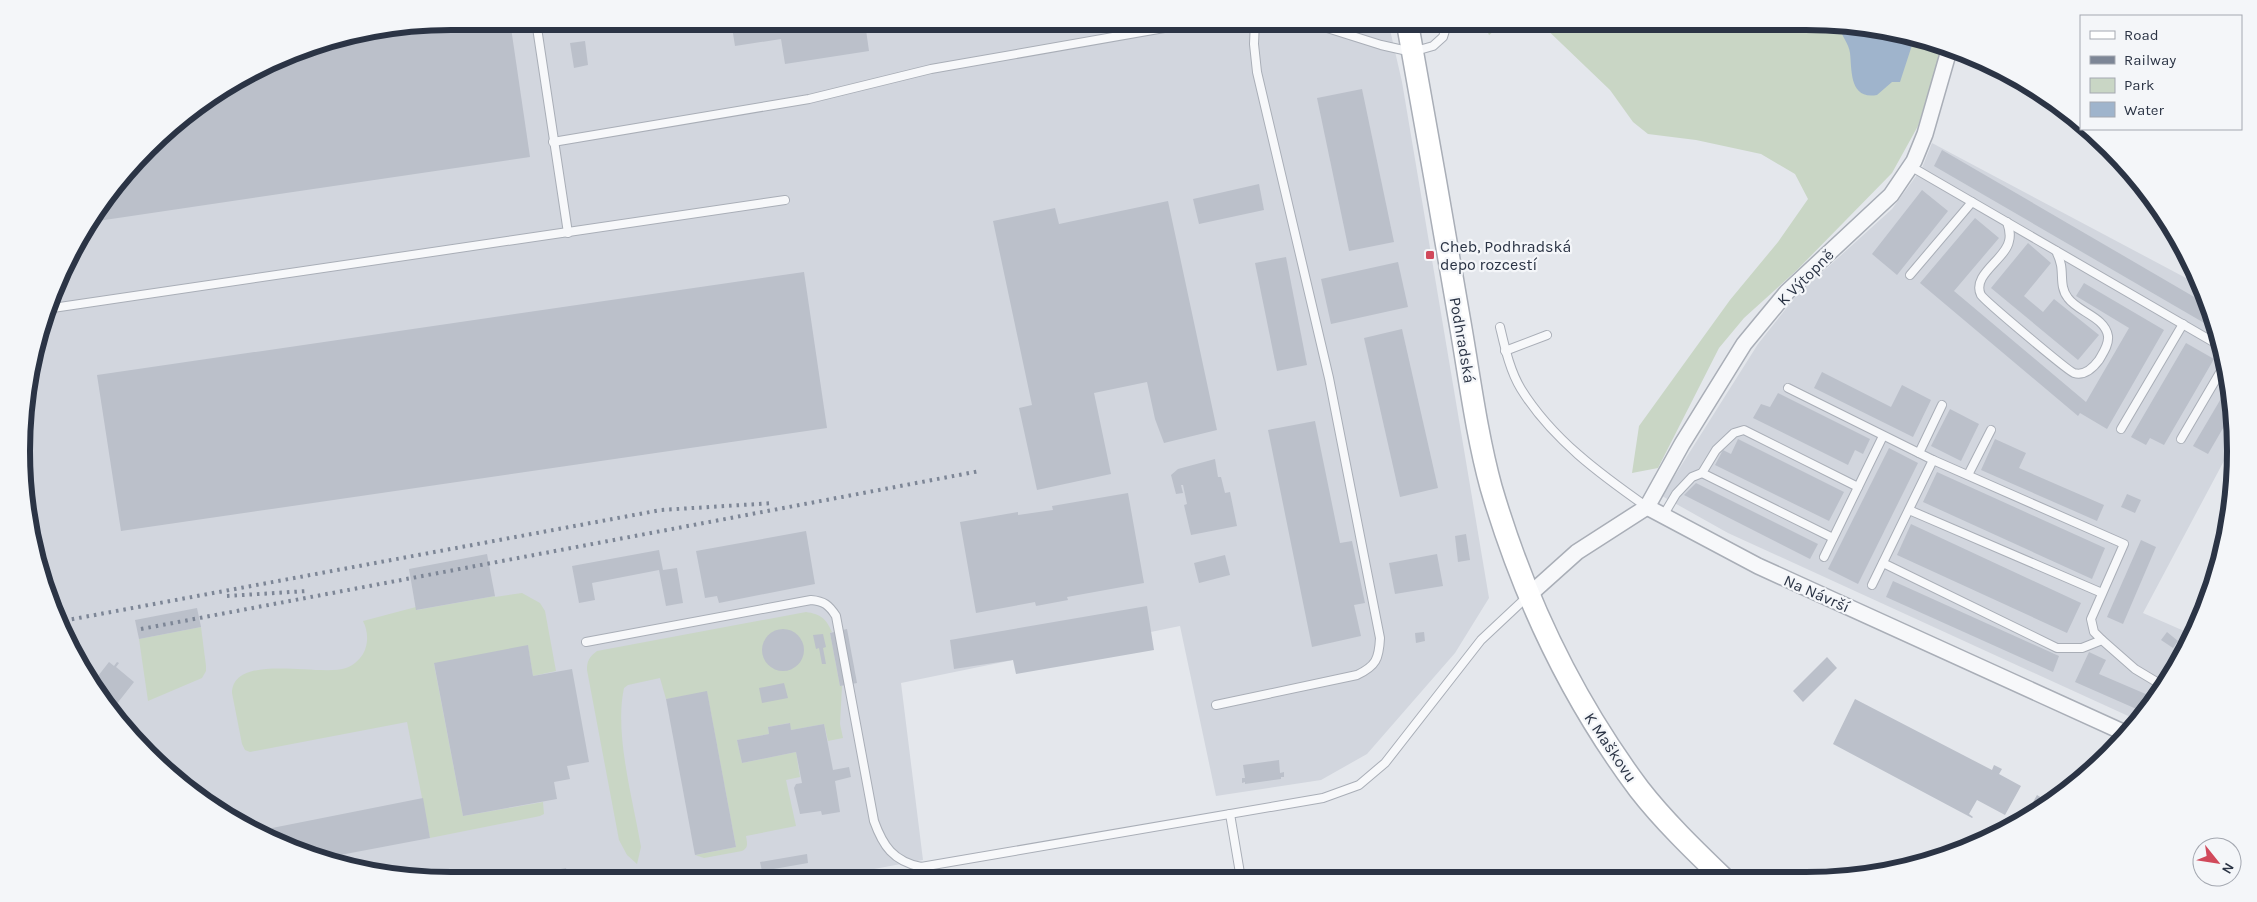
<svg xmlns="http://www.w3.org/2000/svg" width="2257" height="902" font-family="Karla,sans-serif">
<rect width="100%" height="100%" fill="#e4e7ec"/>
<!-- built -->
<g fill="#d2d6de">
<path d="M 451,21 L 1388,21 L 1402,82 L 1489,598 L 1455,653 L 1367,754 L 1321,780 L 1216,796 L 1180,626 L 901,683 L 923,860 L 814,880 L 451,881 L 313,858 L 190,792 L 94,690 L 54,616 L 30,535 L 25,395 L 44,313 L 79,236 L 168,128 L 236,79 L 313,44 Z"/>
<path d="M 1932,143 L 2201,286 L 2221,339 L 2235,423 L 2234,442 L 2143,613 L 2191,634 L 2147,708 L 2137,720 L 1728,533 L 1662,496 L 1758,344 L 1796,296 L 1892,209 L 1922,168 Z"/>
</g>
<!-- green -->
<g fill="#c9d6c5">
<path d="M 1483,21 L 1518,21 L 1504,23 L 1489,35 Z"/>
<path d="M 1538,21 L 1806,21 L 1944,44 L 1918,126 L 1892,173 L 1797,270 L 1744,318 L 1719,348 L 1658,468 L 1632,473 L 1639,426 L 1730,300 L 1778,242 L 1808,199 L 1795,174 L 1761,154 L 1696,140 L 1648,134 L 1633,122 L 1610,90 Z"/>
<path d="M 522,593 L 540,603 L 545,611 L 556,671 L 533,676 L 528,646 L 434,664 L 463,816 L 543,802 L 544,814 L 540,816 L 430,838 L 407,722 L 250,752 L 245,750 L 242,744 L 232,693 C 233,652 320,677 346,668 C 353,666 359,660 363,654 C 369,643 368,631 363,621 L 416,607 L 417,610 L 495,596 L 495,597 Z"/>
<path d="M 806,612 C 820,614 826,618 832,632 L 830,633 L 840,686 L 842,686 L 840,724 L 843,738 L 828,741 L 824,724 L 791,730 L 789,723 L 768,727 L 769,734 L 737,740 L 742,763 L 796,752 L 800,777 L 786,780 L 796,826 L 746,836 C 747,843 749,847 742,851 L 704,858 L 695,855 L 736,847 L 707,692 L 666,699 L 660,678 L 628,685 L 624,688 C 614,734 633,799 641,847 L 637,864 L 627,855 L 619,840 L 587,670 C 587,661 589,657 597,651 Z"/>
<path d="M 201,627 L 206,666 L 206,671 L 202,678 L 148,701 L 139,639 Z"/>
</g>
<!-- water -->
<path fill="#9fb4cc" d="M 1840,28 L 1914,39 L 1900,82 L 1892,82 L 1877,95 C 1849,100 1852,70 1850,53 C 1849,44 1842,37 1840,28 Z"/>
<!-- building -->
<g fill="#bbc0ca">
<path d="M 451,21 L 510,21 L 530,157 L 91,222 L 168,128 L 236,79 L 313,44 Z"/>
<path d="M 731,21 L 911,21 L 912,23 L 866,30 L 869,51 L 785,64 L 781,39 L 735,46 Z"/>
<path d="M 585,41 L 588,65 L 574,68 L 570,43 Z"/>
<path d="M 1362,89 L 1394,242 L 1349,251 L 1317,98 Z"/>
<path d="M 1942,150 L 2208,305 L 2218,331 L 1934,166 Z"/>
<path d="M 1259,184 L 1264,210 L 1199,224 L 1193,199 Z"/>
<path d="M 1922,190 L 1948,211 L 1897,275 L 1872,254 Z"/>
<path d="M 1168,201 L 1217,430 L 1164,443 L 1155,419 L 1147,382 L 1094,393 L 1111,474 L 1037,490 L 1019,408 L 1032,405 L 993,221 L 1055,208 L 1059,224 Z"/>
<path d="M 1975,218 L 1999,238 L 1954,291 L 2086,402 L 2129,328 L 2076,296 L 2084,283 L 2164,330 L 2107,429 L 2080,413 L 2078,416 L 1920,283 Z"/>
<path d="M 2028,243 L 2051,263 L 2024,296 L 2043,312 L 2054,299 L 2099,335 L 2078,360 L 1991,288 Z"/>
<path d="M 1286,257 L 1307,365 L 1277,371 L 1255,263 Z"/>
<path d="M 1398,262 L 1408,307 L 1331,324 L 1321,279 Z"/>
<path d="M 804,272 L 827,428 L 121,531 L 97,375 Z"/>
<path d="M 1402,329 L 1438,488 L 1400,497 L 1364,338 Z"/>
<path d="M 2186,343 L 2214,359 L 2164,445 L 2150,438 L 2146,445 L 2131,437 Z"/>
<path d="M 1822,372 L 1891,407 L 1902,385 L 1931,400 L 1913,437 L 1814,388 Z"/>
<path d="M 2229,385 L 2233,411 L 2208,454 L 2193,446 Z"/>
<path d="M 1778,393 L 1870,439 L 1863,454 L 1855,450 L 1848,465 L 1753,418 L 1761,404 L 1770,407 Z"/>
<path d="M 1950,409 L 1979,424 L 1961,461 L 1931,446 Z"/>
<path d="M 1315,421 L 1340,543 L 1352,541 L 1365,603 L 1354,605 L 1361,636 L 1312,647 L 1268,430 Z"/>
<path d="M 1738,439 L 1844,492 L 1829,521 L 1715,465 L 1723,450 L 1731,454 Z"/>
<path d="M 1995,439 L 2026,453 L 2019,468 L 2104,505 L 2097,521 L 1981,470 Z"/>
<path d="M 1889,448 L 1918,463 L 1858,584 L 1828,569 Z"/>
<path d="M 1215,459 L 1218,477 L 1221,477 L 1225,493 L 1230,492 L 1237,526 L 1191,535 L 1184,505 L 1187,504 L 1183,485 L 1181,485 L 1183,493 L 1176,494 L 1171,475 L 1178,469 Z"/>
<path d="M 1937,472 L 2105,548 L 2092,579 L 1923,502 Z"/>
<path d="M 1696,483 L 1818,544 L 1810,559 L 1684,495 Z"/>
<path d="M 1128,493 L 1144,583 L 1067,597 L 1068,600 L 1036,606 L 1035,602 L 976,613 L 960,522 L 1018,512 L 1018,515 L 1053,510 L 1052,506 Z"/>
<path d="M 2127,494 L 2141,500 L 2135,513 L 2121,507 Z"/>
<path d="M 1911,524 L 2081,603 L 2067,633 L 1897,555 Z"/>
<path d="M 806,531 L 815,584 L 719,603 L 717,596 L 705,598 L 696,551 Z"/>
<path d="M 1466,534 L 1470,560 L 1458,562 L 1455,536 Z"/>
<path d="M 2141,540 L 2156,547 L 2123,624 L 2107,617 Z"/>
<path d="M 659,550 L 663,570 L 677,568 L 683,603 L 666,606 L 659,570 L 592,583 L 595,600 L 579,603 L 572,566 Z"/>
<path d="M 487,554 L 495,596 L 416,610 L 409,569 Z"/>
<path d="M 1437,554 L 1443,586 L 1395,594 L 1389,563 Z"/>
<path d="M 1225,555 L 1230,575 L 1199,583 L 1194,563 Z"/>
<path d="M 1893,581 L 2059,656 L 2053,672 L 1886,597 Z"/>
<path d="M 1147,606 L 1154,650 L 1016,674 L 1013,660 L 954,669 L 950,640 Z"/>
<path d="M 197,608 L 201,627 L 139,639 L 135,620 Z"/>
<path d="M 847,629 L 857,683 L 840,686 L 830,633 Z"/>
<circle cx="783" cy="650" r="21"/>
<path d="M 1424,632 L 1425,641 L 1416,643 L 1415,633 Z"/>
<path d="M 2167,632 L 2178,641 L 2173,648 L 2161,640 Z"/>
<path d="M 823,634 L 826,647 L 823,648 L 826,664 L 822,664 L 819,648 L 816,649 L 813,635 Z"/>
<path d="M 528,645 L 533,676 L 572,669 L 589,762 L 567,766 L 570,779 L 554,782 L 557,799 L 463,816 L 434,663 Z"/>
<path d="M 2089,652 L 2106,660 L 2099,674 L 2148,695 L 2141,711 L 2075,682 Z"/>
<path d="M 1827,657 L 1837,668 L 1803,702 L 1793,691 Z"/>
<path d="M 109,662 L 114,666 L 117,662 L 119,663 L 116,667 L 134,682 L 112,710 L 91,685 Z"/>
<path d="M 784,683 L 788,698 L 762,703 L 759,688 Z"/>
<path d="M 707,691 L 736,847 L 695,855 L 666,699 Z"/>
<path d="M 1855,699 L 1992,770 L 1994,765 L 2002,769 L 1999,774 L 2021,786 L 2005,815 L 1977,800 L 1969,814 L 1973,817 L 1972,818 L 1833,744 Z"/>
<path d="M 790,723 L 791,730 L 824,724 L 833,770 L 849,767 L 851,777 L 835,781 L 840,812 L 822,815 L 821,811 L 800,814 L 794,788 L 796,784 L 802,783 L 796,752 L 742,763 L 737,740 L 769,734 L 768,727 Z"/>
<path d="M 1279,760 L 1280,773 L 1284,772 L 1284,777 L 1281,777 L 1281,779 L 1245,784 L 1245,782 L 1242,783 L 1242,778 L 1245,778 L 1243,765 Z"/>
<path d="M 2037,795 L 2047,801 L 2027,813 Z"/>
<path d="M 423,798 L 430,838 L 319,859 L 313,858 L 273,837 L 272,828 Z"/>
<path d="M 807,854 L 808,863 L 762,871 L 760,862 Z"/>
<path d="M 566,868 L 569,880 L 504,881 L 503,880 Z"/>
<path d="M 599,876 L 600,880 L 587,880 L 586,878 Z"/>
</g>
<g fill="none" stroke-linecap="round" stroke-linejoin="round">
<!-- lane casing -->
<g stroke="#a9aeb7" stroke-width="10">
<g id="lane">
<path d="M 536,21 L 568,233"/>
<path d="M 1305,21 L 1381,45 L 1412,52 L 1433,46 L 1443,37 L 1448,21"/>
<path d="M 553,142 L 809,99 L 931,69 L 1204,21"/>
<path d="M 1910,166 L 2222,347"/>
<path d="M 2007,222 C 2009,228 2011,234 2009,241 C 2006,259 1971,275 1981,295 C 1985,301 2068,371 2074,373 C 2084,376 2093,368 2099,360 C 2103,353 2109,345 2108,336 C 2105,317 2078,312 2068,298 C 2060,288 2063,276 2061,265 C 2060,260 2058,255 2056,251"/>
<path d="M 1910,275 L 1972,202"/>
<path d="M 46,309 L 785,200"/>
<path d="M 1500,327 C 1505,348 1510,371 1521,389 C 1552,439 1600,474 1647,507"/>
<path d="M 1505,351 L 1547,335"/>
<path d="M 1788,388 L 1933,460 L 2124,544 L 2091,619 L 2094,632 L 2102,640"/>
<path d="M 2121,429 L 2183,324"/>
<path d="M 2181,439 L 2225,364"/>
<path d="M 1919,453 L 1942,405"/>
<path d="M 1702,473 L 1833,538"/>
<path d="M 1968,475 L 1991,430"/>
<path d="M 1909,510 L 2102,593"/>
<path d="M 1663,516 L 1676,494 L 1692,477 L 1702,473 L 1716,450 L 1734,433 L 1744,430 L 1858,487"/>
<path d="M 1824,557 L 1883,436"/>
<path d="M 1883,563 L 2057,648 L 2082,648 L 2102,640 L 2135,669 L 2165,687"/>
<path d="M 1872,585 L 1933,460"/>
<path d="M 586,642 L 811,600 C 824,601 829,605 836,616 L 874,821 C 883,846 893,861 921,867 L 1323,798 L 1359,785 L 1385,763 L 1481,640 L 1528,596"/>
<path d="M 1216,705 L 1357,675 C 1376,666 1379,659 1380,638 L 1329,378 L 1257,72 L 1254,44 L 1255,21"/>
<path d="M 1230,814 L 1241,879"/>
</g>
</g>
<!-- street casing -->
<g stroke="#a9aeb7" stroke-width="18">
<g id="street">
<path d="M 1647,507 L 1758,566 L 2125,733"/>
<path d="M 1529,595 L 1577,552 L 1647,507 L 1682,444 L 1744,344 L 1787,292 L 1891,195 L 1914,161 L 1925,134 L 1950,47"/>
</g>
</g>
<!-- secondary casing -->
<g stroke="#a9aeb7" stroke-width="24">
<path id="secondary" d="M 1407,21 C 1425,120 1442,218 1459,317 C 1469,373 1476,432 1491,487 C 1523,596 1571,698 1639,789 C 1663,820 1694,850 1722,877"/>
</g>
<!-- lane -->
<use href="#lane" stroke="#f7f8fa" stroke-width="8"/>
<!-- street -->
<use href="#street" stroke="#f7f8fa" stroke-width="15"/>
<!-- secondary -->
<use href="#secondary" stroke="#fff" stroke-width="21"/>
<!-- rail -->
<g stroke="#7d8696" stroke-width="4" stroke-dasharray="2.5 5" stroke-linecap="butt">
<path d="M 227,596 L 307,591"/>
<path d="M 57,622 L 661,510 L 774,503"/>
<path d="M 141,629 L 980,471"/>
</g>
</g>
<!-- markers -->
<rect fill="#d1495b" stroke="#f4f6f9" stroke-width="2" x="1425" y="250" width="10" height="10" rx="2.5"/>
<g text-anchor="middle" stroke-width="4.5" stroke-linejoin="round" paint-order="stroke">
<!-- poi labels -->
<g font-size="16" fill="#2b3445" stroke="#f4f6f9" text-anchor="start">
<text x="1440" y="252">Cheb, Podhradská<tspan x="1440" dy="18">depo rozcestí</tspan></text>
</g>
<!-- street labels -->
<g font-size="16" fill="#2b3445" stroke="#f4f6f9">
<text transform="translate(1805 277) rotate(-45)" y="6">K Výtopně</text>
<text transform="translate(1463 340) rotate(80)" y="6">Podhradská</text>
<text transform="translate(1817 593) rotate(24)" y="6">Na Návrší</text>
<text transform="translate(1611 747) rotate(56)" y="6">K Maškovu</text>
</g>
</g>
<!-- crop -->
<path d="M0 0H2257V902H0ZM451 30H1806A421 421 0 0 1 2227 451V451A421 421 0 0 1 1806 872H451A421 421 0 0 1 30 451V451A421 421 0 0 1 451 30Z" fill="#f4f6f9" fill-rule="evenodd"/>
<path fill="none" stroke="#2b3445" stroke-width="6" d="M451 30H1806A421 421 0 0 1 2227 451V451A421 421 0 0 1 1806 872H451A421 421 0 0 1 30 451V451A421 421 0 0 1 451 30Z"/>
<!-- legend -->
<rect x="2080" y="15" width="162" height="115" fill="#f4f6f9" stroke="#a4a8b1"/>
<rect x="2090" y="31" width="25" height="8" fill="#ffffff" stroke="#a4a8b1"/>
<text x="2124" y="40" font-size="15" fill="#2b3445">Road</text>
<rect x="2090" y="56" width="25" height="8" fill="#7d8696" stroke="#a4a8b1"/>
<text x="2124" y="65" font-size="15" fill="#2b3445">Railway</text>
<rect x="2090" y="78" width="25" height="15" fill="#c9d6c5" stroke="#a4a8b1"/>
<text x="2124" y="90" font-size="15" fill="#2b3445">Park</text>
<rect x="2090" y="102" width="25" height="15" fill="#9fb4cc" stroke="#a4a8b1"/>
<text x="2124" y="115" font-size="15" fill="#2b3445">Water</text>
<!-- north arrow -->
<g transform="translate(2217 862) rotate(120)"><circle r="24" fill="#f4f6f9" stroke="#a4a8b1"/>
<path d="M0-4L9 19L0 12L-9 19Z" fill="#d1495b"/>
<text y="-8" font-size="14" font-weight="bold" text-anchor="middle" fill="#2b3445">N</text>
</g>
</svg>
